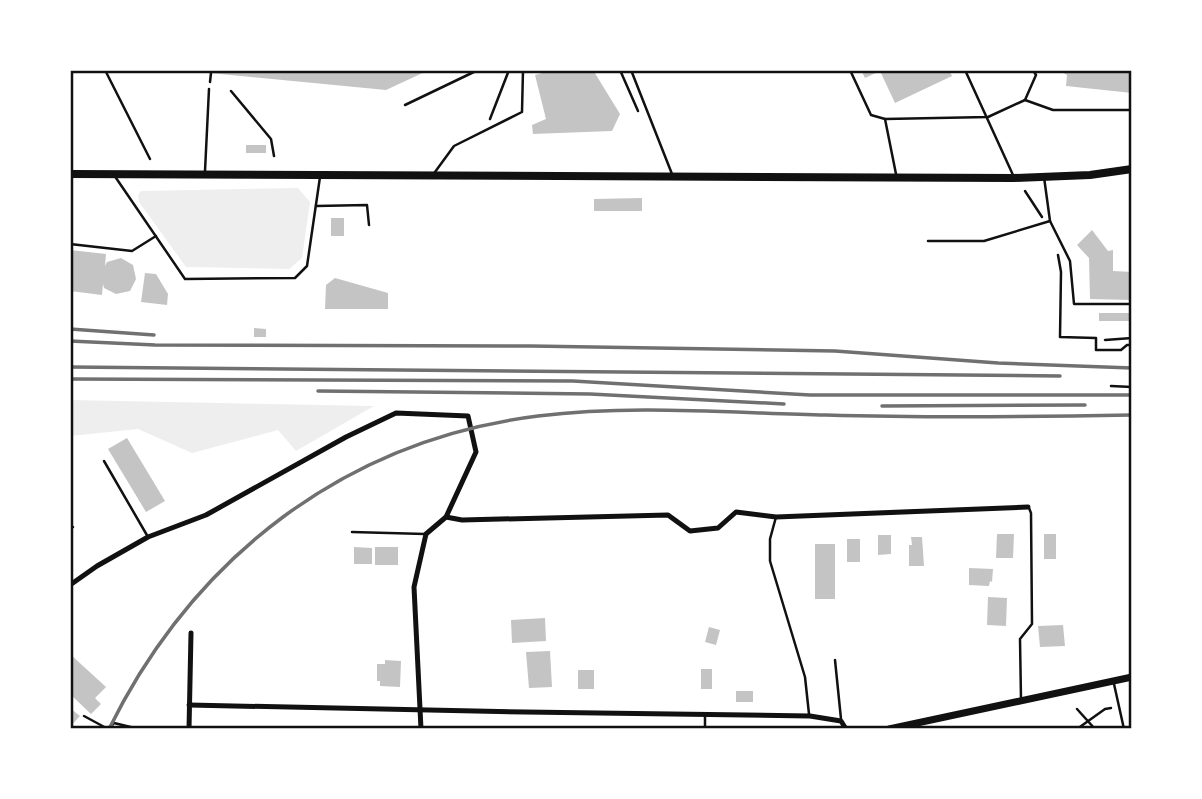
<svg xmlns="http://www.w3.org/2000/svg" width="1202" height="799" font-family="'Nunito Sans',sans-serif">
<rect width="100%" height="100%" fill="#fff"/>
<!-- green -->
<g fill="#eee">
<path d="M 298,188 L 310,202 L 302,258 L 289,269 L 186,267 L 139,202 L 138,195 L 141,191 Z"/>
<path d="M 70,400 L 374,406 L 296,451 L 278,430 L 192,453 L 138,429 L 70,436 Z"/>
</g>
<!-- building -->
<g fill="#c4c4c4">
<path d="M 200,70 L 429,70 L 386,90 L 200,72 Z"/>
<path d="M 553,70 L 593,70 L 620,114 L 612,131 L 533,134 L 532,125 L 546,119 L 535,75 Z"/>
<path d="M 861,70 L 949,70 L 952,76 L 895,103 L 880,71 L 865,78 Z"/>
<path d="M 1059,70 L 1132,72 L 1132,93 L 1066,86 L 1067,75 Z"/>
<rect x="246" y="145" width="20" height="8"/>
<path d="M 642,198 L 642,211 L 594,211 L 594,199 Z"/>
<rect x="331" y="218" width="13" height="18"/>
<path d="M 1092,230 L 1108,251 L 1113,250 L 1113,271 L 1132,272 L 1132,300 L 1090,299 L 1089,258 L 1077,245 Z"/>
<path d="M 70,250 L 106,254 L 105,266 L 107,262 L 121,258 L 133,265 L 136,279 L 130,291 L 116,294 L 104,288 L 103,284 L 102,295 L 70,291 Z"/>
<path d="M 145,273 L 156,274 L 168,294 L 167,305 L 141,302 Z"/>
<path d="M 335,278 L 388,293 L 388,309 L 325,309 L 326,285 Z"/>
<rect x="1099" y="313" width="33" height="8"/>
<path d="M 254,328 L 266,329 L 266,337 L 254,337 Z"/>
<path d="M 127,438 L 165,501 L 146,512 L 108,449 Z"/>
<path d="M 997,534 L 1014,534 L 1013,558 L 996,558 Z"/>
<rect x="1044" y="534" width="12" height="25"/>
<path d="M 878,535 L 891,535 L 891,554 L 878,555 Z"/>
<path d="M 911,537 L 922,537 L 924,566 L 909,566 L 909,545 L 912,545 Z"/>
<rect x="847" y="539" width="13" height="23"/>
<rect x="815" y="544" width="20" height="55"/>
<path d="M 354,547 L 372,548 L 372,564 L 354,564 Z"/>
<rect x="375" y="547" width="23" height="18"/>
<path d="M 969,568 L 993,569 L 992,582 L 990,581 L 989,586 L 969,585 Z"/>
<path d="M 988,597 L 1007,598 L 1006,626 L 987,625 Z"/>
<path d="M 545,618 L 546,641 L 512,643 L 511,620 Z"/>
<path d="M 1063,625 L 1065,646 L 1040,647 L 1038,626 Z"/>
<path d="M 709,627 L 720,630 L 716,645 L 705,642 Z"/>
<path d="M 550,651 L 552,687 L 529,688 L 526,652 Z"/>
<path d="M 70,654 L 106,687 L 95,698 L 101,704 L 91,714 L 70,694 Z"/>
<path d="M 385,660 L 401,661 L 400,687 L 380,686 L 380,681 L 377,681 L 377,664 L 385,664 Z"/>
<rect x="701" y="669" width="11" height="20"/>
<rect x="578" y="670" width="16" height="19"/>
<rect x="736" y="691" width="17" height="11"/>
<path d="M 70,708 L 80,716 L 70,727 Z"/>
</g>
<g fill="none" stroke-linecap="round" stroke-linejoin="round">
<!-- path -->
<g stroke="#111" stroke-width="2.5">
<path d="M 105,70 L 150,159"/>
<path d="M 620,70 L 638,111"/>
<path d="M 210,82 L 211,73"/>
<path d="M 231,91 L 271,139 L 274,156"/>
<path d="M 490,119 L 509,70"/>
<path d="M 1025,191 L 1042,217"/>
<path d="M 1058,255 L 1061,272 L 1060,337 L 1096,338 L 1096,350 L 1121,350 L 1127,345 L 1132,345"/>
<path d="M 1105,340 L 1132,338"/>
<path d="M 1111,386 L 1132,387"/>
<path d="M 1077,709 L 1095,729"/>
<path d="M 84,716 L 108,729"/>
<path d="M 109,729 L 114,723 L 139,729"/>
<path d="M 997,729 L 1000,729"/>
<path d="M 1077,729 L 1105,709 L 1111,708"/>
</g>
<!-- service -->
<g stroke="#111" stroke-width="2.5">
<path d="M 631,70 L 672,174"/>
<path d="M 850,70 L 871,115 L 885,119"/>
<path d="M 965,70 L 1013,175"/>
<path d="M 1025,100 L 1053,110 L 1132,110"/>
<path d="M 405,105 L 478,70"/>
<path d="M 205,171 L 209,89"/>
<path d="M 435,172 L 454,146 L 522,112 L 523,70"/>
<path d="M 896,174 L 885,119 L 988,117 L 1025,100 L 1036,75 L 1033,70"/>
<path d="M 114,175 L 185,279 L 295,278 L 307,266 L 320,177"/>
<path d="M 1044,177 L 1050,221 L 1070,261 L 1074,304 L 1132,304"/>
<path d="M 316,206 L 367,205 L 369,225"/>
<path d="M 928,241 L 984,241 L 1050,221"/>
<path d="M 70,244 L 132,251 L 156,236"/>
<path d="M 104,461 L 148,537"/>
<path d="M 776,517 L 770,539 L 770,561 L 805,677 L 809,714"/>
<path d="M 70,529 L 73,527"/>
<path d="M 352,532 L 425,534"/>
<path d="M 835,660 L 841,719"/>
<path d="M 1114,684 L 1124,729"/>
<path d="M 1021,700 L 1020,639 L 1032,624 L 1031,513 L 1029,508"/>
<path d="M 705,729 L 705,714"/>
</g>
<!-- minor -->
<g stroke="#111" stroke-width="5">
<path d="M 446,517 L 462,520 L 668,515 L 690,531 L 718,528 L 736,512 L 776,517 L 1028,507"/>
<path d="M 70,585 L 97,566 L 148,537 L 206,515 L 346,437 L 396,413 L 468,416 L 476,452 L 446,517 L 426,534 L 414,587 L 421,729"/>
<path d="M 189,705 L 525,712 L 810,716 L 841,721 L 846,729"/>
<path d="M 189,729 L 191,633"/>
</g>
<!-- tertiary -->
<path stroke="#111" stroke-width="7" d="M 889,729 L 1132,677"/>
<!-- secondary -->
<path stroke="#111" stroke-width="8" d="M 70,174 L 1014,178 L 1090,175 L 1132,169"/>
<!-- rail -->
<g stroke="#707070" stroke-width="3.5">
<path d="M 70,329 L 154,335"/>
<path d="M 70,341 L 155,345 L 531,346 L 835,351 L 998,363 L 1132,368"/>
<path d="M 70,367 L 1060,376"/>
<path d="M 70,379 L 573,381 L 810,395 L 1132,395"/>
<path d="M 318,391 L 590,394 L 784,404"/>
<path d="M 882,406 L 1085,405"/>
<path d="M 109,729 C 194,557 345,440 538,416 C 633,404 730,413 826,415 C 928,418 1030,417 1132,415"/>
</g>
</g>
<!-- border -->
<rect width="1202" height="799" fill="none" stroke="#ffffff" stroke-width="144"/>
<rect x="72" y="72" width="1058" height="655" fill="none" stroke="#111" stroke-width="2.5"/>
</svg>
